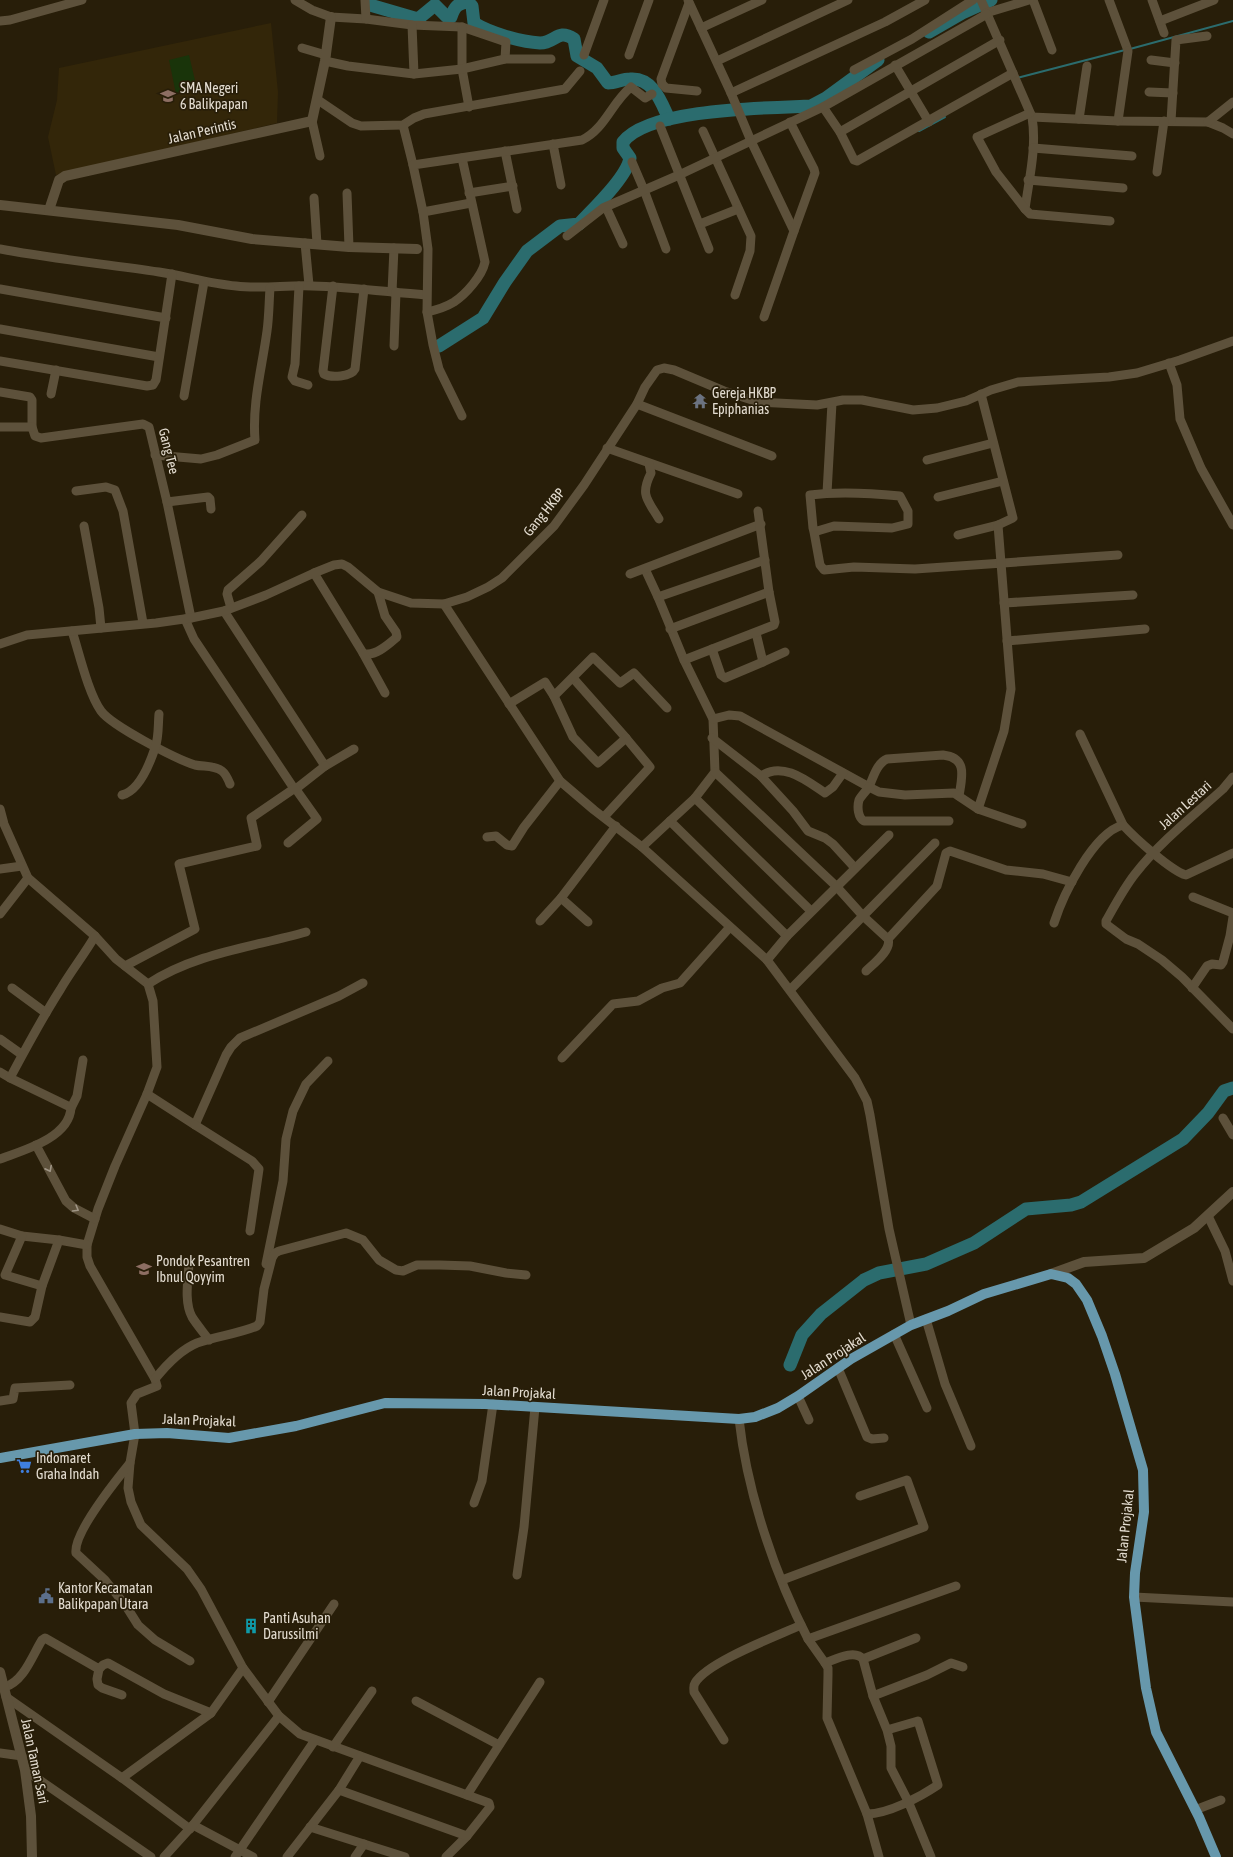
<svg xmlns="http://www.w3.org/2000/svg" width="1233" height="1857" font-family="'Asap Condensed',sans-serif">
<rect width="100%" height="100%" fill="#281e09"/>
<!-- built -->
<path fill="#332609" d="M 271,23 L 278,92 L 277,123 L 56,175 L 48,137 L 57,100 L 59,68 Z"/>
<!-- green -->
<path fill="#19340a" d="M 189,55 L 197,89 L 176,94 L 169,60 Z"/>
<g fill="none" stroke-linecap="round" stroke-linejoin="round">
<!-- stream -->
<g stroke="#2b6c6e" stroke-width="2">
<path d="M 1130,49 L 1233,21"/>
<path d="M 1017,78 L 1125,50"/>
<path d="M 919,131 L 945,117"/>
</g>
<!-- river -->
<g stroke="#2b6c6e" stroke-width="13">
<path d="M 370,5 L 418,19 L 435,5 L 447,17 L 451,17 C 454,8 457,3 468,2 L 472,6 L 474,23 C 490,33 521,42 540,43 C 556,43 557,28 574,39 L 577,56 L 597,68 L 608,83 C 616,83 622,79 630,79 C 653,77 661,102 669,119"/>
<path d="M 929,32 L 962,13 L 991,0"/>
<path d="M 439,346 L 483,318 L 505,282 L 527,251 L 560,226 L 579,224 C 593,209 627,177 630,158 L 623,148 L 623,142 C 649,108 768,108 811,106 L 826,98 L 878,60"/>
<path d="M 790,1365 L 802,1335 L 821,1314 L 864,1280 L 879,1273 L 926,1264 L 974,1243 L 1026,1209 L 1071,1205 L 1081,1202 L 1183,1139 L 1208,1113 L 1224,1091 L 1233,1088"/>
</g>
<!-- minor -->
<g stroke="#5d513b" stroke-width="9">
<path d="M 295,0 L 312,10 L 331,17 L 366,19 L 412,25 L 462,27 L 506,42 L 505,59"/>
<path d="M 365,0 L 366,19"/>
<path d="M 688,0 L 731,93 L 751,141 L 794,231 L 764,317"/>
<path d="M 981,0 L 1032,117 C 1037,147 1029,179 1025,209 L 1030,214 L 1110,221"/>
<path d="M 1033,0 L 1052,50"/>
<path d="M 1109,0 L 1127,48"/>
<path d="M 1152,0 L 1164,33"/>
<path d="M 689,3 L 661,79 L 662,84 L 666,88 L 697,91"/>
<path d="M 986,13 L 1029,0"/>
<path d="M 0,21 L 10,20 L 82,0"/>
<path d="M 1160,21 L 1214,0"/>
<path d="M 412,25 L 414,74"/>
<path d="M 462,27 L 462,69 L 469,107"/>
<path d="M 701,28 L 762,0"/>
<path d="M 302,48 L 326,55"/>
<path d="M 584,55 L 604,0"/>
<path d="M 629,55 L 649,0"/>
<path d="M 1151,60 L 1175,63"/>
<path d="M 325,61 L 348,66 L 414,74 L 462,69 L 505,59 L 551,59"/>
<path d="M 717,61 L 848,0"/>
<path d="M 895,65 L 929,122"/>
<path d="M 854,70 L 912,39 L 973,0"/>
<path d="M 1149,92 L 1173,93"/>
<path d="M 731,93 L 885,22 L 925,0"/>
<path d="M 318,100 L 352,123 L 361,126 L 403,125 L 414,118 L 424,114 L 565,89 L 580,71"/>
<path d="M 823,107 L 840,132 L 854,160 L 857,161 L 1013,73"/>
<path d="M 1032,117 L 1118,121 L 1208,122 L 1223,128 L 1233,134"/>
<path d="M 1079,119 L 1087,66"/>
<path d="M 312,121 L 320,156"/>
<path d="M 1118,121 L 1128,51"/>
<path d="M 1171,121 L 1176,40 L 1207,36"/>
<path d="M 790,122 L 814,169 L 815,173 L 794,231"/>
<path d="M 1208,122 L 1233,102"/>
<path d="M 403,125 L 413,165"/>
<path d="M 660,126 L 709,249"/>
<path d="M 703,131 L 751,236 L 750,251 L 735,295"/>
<path d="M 840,132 L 1000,40"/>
<path d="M 553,144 L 561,185"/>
<path d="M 1033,148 L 1132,156"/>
<path d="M 505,151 L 517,209"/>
<path d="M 632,162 L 644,190 L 666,249"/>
<path d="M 1157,172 L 1164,121"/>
<path d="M 1028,180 L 1123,188"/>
<path d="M 347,193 L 349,247"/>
<path d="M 469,193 L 513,186"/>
<path d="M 314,198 L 317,244"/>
<path d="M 606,207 L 623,244"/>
<path d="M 1025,209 L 996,172 L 977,137 L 1030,113"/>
<path d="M 423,212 L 471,203"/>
<path d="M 700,224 L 738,209"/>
<path d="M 567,236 L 603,208 L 679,175 L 823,107 L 987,14"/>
<path d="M 305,243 L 309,285"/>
<path d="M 0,249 C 53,259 106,264 159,272 C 185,276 210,284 236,286 C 262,289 286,285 312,286 C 350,287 388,292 426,295"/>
<path d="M 299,286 L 295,364 L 292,377 L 295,381 L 308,385"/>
<path d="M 333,286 L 323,371 L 324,374 C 331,378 351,377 355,369 L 364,289"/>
<path d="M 0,289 L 166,318"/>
<path d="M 392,292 L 394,248"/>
<path d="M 427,312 C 436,310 446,307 454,302 C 466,294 482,276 485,262 L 462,158"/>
<path d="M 0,329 L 159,357"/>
<path d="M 394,346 L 396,292"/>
<path d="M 0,361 L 147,386 L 153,385 L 156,380 L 172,274"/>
<path d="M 1169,363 L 1177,385 L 1180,419 L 1201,468 L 1233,525"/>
<path d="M 0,392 L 30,397 L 32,400 L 32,427 L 35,436 L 41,438 L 143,424 L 149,427 L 167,502 L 191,618"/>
<path d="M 51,394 L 56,370"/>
<path d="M 184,396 L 204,282"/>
<path d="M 637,404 L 772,456"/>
<path d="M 462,416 L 439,369 L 433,345 L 427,312 L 428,249 L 423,212 L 413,165 L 582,140 C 605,129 612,102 631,87 L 645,98 L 652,94"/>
<path d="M 0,427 L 32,427"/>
<path d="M 607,448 L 738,494"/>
<path d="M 155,455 L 201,459 L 217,455 L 255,440 C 252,403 262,368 267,331 C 269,317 269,302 270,288"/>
<path d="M 927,460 L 993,443"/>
<path d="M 649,464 L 651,473 C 640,495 647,499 659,519"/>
<path d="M 76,491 L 106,487 L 115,490 L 123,511 L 143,623"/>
<path d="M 827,493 L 832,403"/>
<path d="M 938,497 L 1003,481"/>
<path d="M 167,502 L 208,497 L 210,499 L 211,509"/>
<path d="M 84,526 L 99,608 L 101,628"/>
<path d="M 814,532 L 834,526 L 892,528 L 908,524 L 908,511 L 900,496 C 870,493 840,491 810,495 L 813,528 L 814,532 L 820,565 L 824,570 L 854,567 L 915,569 L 1118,555"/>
<path d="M 958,535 L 998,525 L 1013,518 L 981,394"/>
<path d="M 645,569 L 658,597 L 684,660 L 713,719 L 715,772 L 695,798 L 670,821 L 787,936"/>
<path d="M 314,573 L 363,653 C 374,658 389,644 397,637 L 396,632 L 385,616 L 378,592"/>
<path d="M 630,574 L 761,524"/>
<path d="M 658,597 L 765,560"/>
<path d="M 1004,603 L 1133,595"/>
<path d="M 444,604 L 560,781 L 594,810 L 642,847 L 767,960 L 855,1078 L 867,1101 L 870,1115 L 889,1229 L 911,1325"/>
<path d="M 231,608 L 227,594 L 228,590 L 261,561 L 302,515"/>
<path d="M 224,611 L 325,766 L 354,749"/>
<path d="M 185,619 L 194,639 L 293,787 L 297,788 L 325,766"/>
<path d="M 670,629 L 769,592"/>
<path d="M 72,631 C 79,652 88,693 101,711 C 112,726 176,759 195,765 C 204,767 214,765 222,771 C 226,774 228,779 230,784"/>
<path d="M 1007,641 L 1145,629"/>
<path d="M 0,644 L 27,635 L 156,623 L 191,618 L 224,611 L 266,595 L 314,573 L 334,565 L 342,564 L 348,567 L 378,592 L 411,603 L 444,604 L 467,597 L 488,587 L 502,578 L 554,526 L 584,485 L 637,404 L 645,387 L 657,370 L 664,368 L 674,370 L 724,391 L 758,402 L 817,405 L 843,400 L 862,400 L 913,410 L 937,408 L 966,401 L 991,390 L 1018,382 L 1109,377 L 1137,373 L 1180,360 L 1233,341"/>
<path d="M 712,649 L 721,675 L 725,678 L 763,662 L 756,633"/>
<path d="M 363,653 L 385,693"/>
<path d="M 684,660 L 774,625 L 775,622 L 769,592 L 758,511"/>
<path d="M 763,662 L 785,652"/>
<path d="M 573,678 L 626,738"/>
<path d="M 554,696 L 573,737 L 598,763 L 626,738 L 650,767 L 604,817"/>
<path d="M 509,704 L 545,682 L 554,696 L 593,657 L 620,683 L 634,673 L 667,708"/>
<path d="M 713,719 L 729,715 L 740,716 L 869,787 C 873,778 877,763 887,759 L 943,755 C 968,758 962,777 959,796"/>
<path d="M 1080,734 L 1123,825"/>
<path d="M 712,738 L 761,776 L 793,811 L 808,831 L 825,838 L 833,844 L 855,868"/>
<path d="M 715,772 L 836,886 L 863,916 L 888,939 C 892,950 873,964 866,971"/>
<path d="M 761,776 C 783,761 807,781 825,793 L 833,787 L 843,773"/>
<path d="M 1233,777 L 1223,789 C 1193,816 1160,842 1135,874 C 1124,888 1115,905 1106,921 L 1106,924 L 1126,939 L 1138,944 L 1162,960 L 1182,977 L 1233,1029"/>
<path d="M 122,795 C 139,791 150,763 155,748 C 159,738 158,724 159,714"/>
<path d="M 695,798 L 811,911"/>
<path d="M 0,809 L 4,824 L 28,878 L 95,936 L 116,959 L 148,984 L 153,1001 L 157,1067 L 147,1094 L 115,1166 L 98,1209 L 87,1245 L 87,1257 L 90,1266 L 155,1379 L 157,1386 L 137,1394 L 131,1403 L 135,1434 L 130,1463 L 128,1488 L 131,1502 L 141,1525 L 187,1569 L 201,1589 L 243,1668 L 279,1716 L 300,1734 L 489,1803 L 490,1807 L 467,1836 L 446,1857"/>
<path d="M 978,809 L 1022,824"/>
<path d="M 949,821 L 864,821 C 858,818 857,807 859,800 C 861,796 866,791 869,787 L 879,792 L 905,795 L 954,793 L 978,809 L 1004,731 L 1011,689 L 998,525"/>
<path d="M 487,837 L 496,836 L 507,845 L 512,846 L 524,827 L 560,781"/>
<path d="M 642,847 L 670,821"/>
<path d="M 0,869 L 22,866"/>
<path d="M 1193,897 L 1233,913"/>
<path d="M 561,898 L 588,922"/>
<path d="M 0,914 L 28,878"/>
<path d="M 540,921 L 561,898 L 616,826"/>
<path d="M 1054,923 C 1063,895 1093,833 1123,825 C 1134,837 1171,871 1186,875 L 1233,853"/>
<path d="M 888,939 L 937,886 L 946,853 L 950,851 L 1006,870 L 1043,874 L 1072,882"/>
<path d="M 767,960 L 787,936 L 889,835"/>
<path d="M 125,966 L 195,929 L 179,864 L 257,846 L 251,818 L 295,788 L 317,819 L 288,843"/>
<path d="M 148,984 C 195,953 253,947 306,932"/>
<path d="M 12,988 L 46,1013"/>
<path d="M 1192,988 L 1207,966 L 1212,964 L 1221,965 L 1223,962 L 1230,936 L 1233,917"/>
<path d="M 790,990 L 935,843"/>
<path d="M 0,1039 L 21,1054"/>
<path d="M 562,1058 L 613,1004 L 638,1001 L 662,988 L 680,983 L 730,927"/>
<path d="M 0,1072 L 10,1078"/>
<path d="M 147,1094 L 195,1125 L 226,1055 L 231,1047 L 240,1038 L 339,996 L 363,983"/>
<path d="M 71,1108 L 77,1096 L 83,1060"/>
<path d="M 1223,1118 L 1233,1135"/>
<path d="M 195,1125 L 252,1161 L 259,1169 L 250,1231"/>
<path d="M 36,1145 L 66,1201 L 74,1208 L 95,1219"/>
<path d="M 0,1159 C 24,1150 69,1138 71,1108 L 68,1106 L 10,1078 C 26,1048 42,1018 60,990 C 71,971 84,955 95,936"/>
<path d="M 1208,1216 L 1225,1251 L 1233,1281"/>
<path d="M 0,1229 L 22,1236 L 59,1240 L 87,1245"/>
<path d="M 22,1236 L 5,1275 L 42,1286"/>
<path d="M 189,1264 C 188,1280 184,1302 192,1317 C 197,1325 204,1333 209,1340"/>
<path d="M 266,1264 L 283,1181 L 286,1139 L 293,1111 L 306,1084 L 328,1061"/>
<path d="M 0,1317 L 30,1322 L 35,1317 L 42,1286 L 59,1240"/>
<path d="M 926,1319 L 945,1384 L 971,1446"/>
<path d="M 894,1334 L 927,1408"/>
<path d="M 838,1368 L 867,1437 L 872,1439 L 884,1438"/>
<path d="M 155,1379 C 167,1364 180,1350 197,1343 C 217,1336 238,1334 257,1326 L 260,1322 L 264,1289 L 272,1258 L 275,1253 L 279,1251 L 346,1233 L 363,1240 L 379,1260 L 396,1270 L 403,1271 L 417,1265 L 440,1265 L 470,1266 L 506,1273 L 526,1275"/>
<path d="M 798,1396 L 809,1420"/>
<path d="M 0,1401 L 13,1399 L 15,1388 L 70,1385"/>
<path d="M 739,1419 C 747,1492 775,1575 808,1639 L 956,1586"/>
<path d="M 130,1463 C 117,1479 73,1533 76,1553 L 105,1580 L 126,1606 L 138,1625 L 155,1640 L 190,1661"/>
<path d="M 474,1503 L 482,1481 L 493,1404"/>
<path d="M 517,1575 L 524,1527 L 535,1407"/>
<path d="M 782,1580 L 924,1527 L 907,1480 L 860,1496"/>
<path d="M 1134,1597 L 1233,1602"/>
<path d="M 808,1639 L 825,1663"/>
<path d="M 863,1659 L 916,1638"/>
<path d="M 99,1669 L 97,1679 L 98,1685 L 102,1688 L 122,1695"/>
<path d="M 5,1687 C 24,1681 32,1656 42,1640 L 45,1638 L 99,1669 L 103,1665 L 108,1663 L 164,1694 L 211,1713"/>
<path d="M 873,1696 L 927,1675 L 951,1663 L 963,1667"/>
<path d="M 6,1697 L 122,1778 L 190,1829"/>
<path d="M 416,1701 L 499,1745"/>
<path d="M 268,1702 L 334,1604"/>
<path d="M 887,1730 L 918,1721 L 938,1785 C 920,1797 888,1814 867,1814 L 827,1718 L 828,1675 L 828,1668 L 825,1663 C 836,1659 855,1649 863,1659 L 873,1696 L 887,1730 L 891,1746 L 891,1768 L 908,1801 L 931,1857"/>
<path d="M 724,1740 L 694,1692 C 694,1689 693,1686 695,1683 C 707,1662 777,1636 801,1625"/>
<path d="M 333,1747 L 372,1691"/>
<path d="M 0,1753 L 22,1756"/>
<path d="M 25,1770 L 151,1857"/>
<path d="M 122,1778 L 211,1713 L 243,1668"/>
<path d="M 339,1790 L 467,1836"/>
<path d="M 467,1795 L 540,1682"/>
<path d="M 1195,1810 L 1221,1800"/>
<path d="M 867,1814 L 879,1857"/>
<path d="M 193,1825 L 253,1857"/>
<path d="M 310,1827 L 405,1857"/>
<path d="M 164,1857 L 193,1825 L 279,1716"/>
<path d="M 235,1857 L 315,1740"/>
<path d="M 287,1857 L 339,1790 L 360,1756"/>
<path d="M 355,1857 L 364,1844"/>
</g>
<!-- tertiary -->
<g stroke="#5d513b" stroke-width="10">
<path d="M 0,205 L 178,225 L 252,239 L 349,247 L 417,249"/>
<path d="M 49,210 L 59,180 L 65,176 L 312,121 L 325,61 L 331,17"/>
<path d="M 1051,1274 L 1084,1262 L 1144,1258 L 1194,1228 L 1233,1192"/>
<path d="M 0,1672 L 25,1770 L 31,1816 L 32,1857"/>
</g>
<!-- primary -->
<path stroke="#6798ac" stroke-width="10" d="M 0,1458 L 135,1434 L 167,1433 L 229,1438 L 296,1426 L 385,1403 L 485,1404 L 739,1419 L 755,1417 L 778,1408 L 798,1396 L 851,1359 L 911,1325 L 948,1311 L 984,1294 L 1051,1274 L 1068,1278 L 1076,1284 L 1087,1300 L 1102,1336 L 1115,1374 L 1143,1470 L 1144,1512 L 1135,1573 L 1134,1597 L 1146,1688 L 1156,1732 L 1199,1817 L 1216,1857"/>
</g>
<!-- one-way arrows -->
<defs><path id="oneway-chevron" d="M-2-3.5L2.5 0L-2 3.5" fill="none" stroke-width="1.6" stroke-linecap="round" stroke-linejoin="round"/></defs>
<g stroke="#a09686">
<use href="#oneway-chevron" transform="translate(49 1169) rotate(63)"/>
<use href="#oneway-chevron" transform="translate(76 1209) rotate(30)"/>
</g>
<!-- icons -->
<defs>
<g id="school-bare" transform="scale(1.2)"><path d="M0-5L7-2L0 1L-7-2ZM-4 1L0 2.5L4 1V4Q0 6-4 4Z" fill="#8d6e63" stroke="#281e09" stroke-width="2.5" paint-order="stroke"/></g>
<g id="temple-bare" transform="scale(1.2)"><path d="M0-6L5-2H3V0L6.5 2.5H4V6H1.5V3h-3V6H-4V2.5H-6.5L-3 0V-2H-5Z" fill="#6b7280" stroke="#281e09" stroke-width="2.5" paint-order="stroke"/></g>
<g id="supermarket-bare" transform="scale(1.2)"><path d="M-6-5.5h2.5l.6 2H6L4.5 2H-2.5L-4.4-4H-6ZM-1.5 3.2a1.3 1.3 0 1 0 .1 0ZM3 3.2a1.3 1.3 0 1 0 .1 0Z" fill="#3f7fe0" stroke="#281e09" stroke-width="2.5" paint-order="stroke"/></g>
<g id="civic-bare" transform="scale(1.2)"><path d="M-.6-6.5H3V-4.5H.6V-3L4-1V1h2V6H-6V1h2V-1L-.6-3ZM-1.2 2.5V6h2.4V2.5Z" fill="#5c6f8a" stroke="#281e09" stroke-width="2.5" paint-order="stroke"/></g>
<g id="building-bare" transform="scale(1.2)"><path d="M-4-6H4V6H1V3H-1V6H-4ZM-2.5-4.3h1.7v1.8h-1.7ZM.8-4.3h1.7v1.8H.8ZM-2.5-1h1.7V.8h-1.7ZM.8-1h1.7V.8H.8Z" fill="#0f9aa8" stroke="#281e09" stroke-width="2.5" paint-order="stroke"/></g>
</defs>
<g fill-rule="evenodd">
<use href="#school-bare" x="168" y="96"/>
<use href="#temple-bare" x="700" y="401"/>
<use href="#school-bare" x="144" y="1269"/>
<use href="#supermarket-bare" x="24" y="1466"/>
<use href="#civic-bare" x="46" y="1596"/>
<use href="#building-bare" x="251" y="1626"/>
</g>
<g text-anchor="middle" stroke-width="3.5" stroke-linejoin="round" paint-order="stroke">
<!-- poi labels -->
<g font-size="14" fill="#e3dcd0" stroke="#281e09" text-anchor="start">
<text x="180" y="93">SMA Negeri<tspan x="180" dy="16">6 Balikpapan</tspan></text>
<text x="712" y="398">Gereja HKBP<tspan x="712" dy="16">Epiphanias</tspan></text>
<text x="156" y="1266">Pondok Pesantren<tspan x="156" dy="16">Ibnul Qoyyim</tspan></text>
<text x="36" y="1463">Indomaret<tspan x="36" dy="16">Graha Indah</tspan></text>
<text x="58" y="1593">Kantor Kecamatan<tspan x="58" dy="16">Balikpapan Utara</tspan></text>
<text x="263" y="1623">Panti Asuhan<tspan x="263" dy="16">Darussilmi</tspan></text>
</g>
<!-- street labels -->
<g font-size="14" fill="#e3dcd0" stroke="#281e09">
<text transform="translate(202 131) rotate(-13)" y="5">Jalan Perintis</text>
<text transform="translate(169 451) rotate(76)" y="5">Gang Tee</text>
<text transform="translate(544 512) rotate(-51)" y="5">Gang HKBP</text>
<text transform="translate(1185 805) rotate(-42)" y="5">Jalan Lestari</text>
<text transform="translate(833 1356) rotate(-33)" y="5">Jalan Projakal</text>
<text transform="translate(519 1392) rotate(3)" y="5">Jalan Projakal</text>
<text transform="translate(199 1420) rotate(2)" y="5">Jalan Projakal</text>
<text transform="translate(1125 1526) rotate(-84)" y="5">Jalan Projakal</text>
<text transform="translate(35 1761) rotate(78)" y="5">Jalan Taman Sari</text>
</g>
</g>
</svg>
